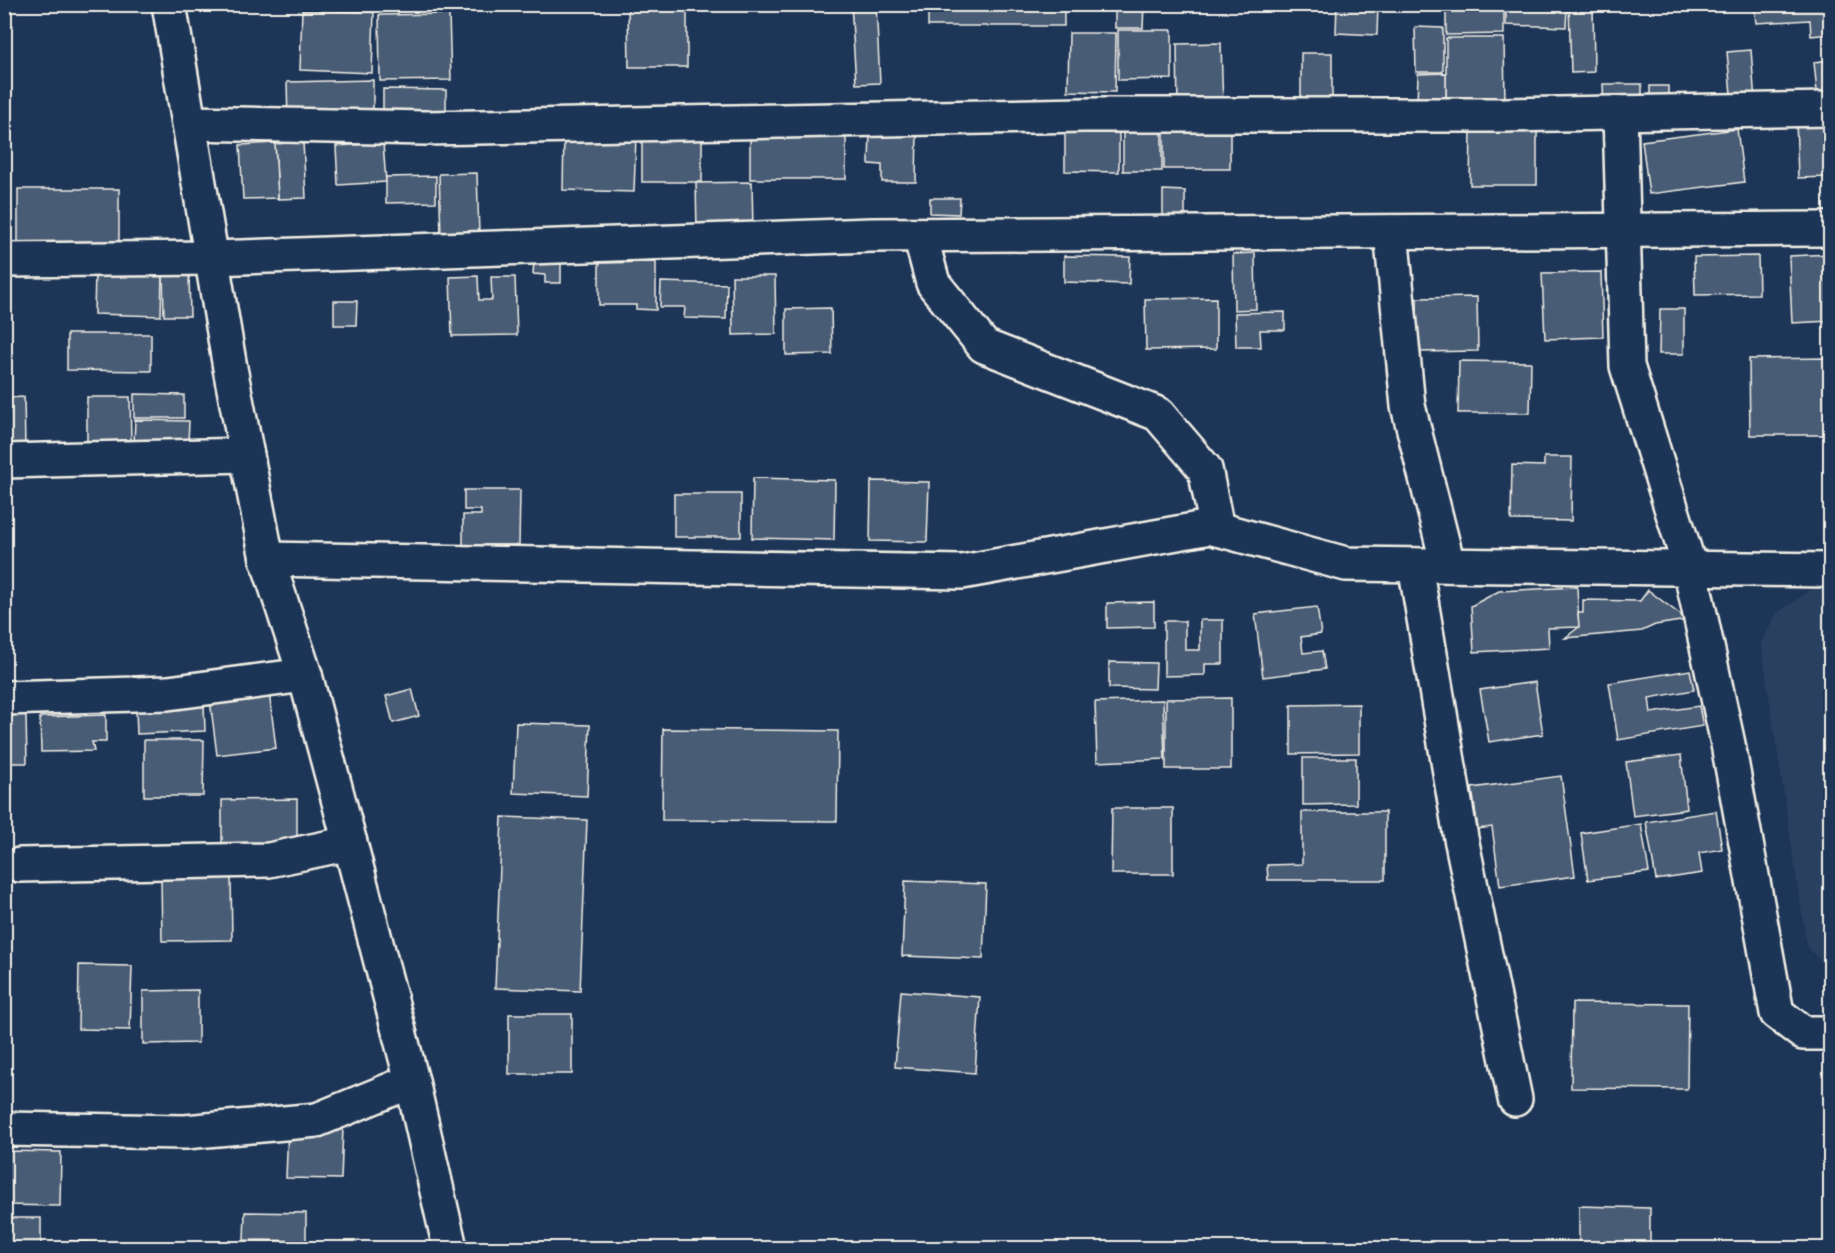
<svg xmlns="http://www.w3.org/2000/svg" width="1835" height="1253" font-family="'Balsamiq Sans',sans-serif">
<rect width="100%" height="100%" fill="#1d3557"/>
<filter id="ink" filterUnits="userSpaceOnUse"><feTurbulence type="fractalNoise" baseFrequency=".0167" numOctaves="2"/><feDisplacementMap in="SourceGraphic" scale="12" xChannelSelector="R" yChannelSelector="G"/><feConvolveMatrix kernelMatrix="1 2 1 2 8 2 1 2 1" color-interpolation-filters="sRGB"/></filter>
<g filter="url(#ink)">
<!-- built -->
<path fill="#2a4060" d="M 1811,590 L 1830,590 L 1830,971 L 1807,947 L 1761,643 L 1777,613 Z"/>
<!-- building -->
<g fill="#485b74" stroke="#f4f1e8" stroke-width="1.5">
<path d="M 851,4 L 876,4 L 880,83 L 856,84 Z"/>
<rect x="928" y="4" width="136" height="22"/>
<path d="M 1115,4 L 1144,4 L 1143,28 L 1115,28 Z"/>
<path d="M 1337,4 L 1378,4 L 1377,35 L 1336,33 Z"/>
<path d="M 1446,4 L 1504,4 L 1504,34 L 1446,35 Z"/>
<path d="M 1569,4 L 1593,4 L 1594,72 L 1571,73 Z"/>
<path d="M 1769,4 L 1830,4 L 1830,34 L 1811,36 L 1810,20 L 1756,23 L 1754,5 Z"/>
<path d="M 1506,5 L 1567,7 L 1566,27 L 1506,25 Z"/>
<path d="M 687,6 L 687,67 L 629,67 L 628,7 Z"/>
<path d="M 302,10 L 374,12 L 372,73 L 300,70 Z"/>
<path d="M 449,14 L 451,80 L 380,81 L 379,15 Z"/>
<path d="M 1415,27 L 1443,28 L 1443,72 L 1416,72 Z"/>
<path d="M 1118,30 L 1172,30 L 1172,79 L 1118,80 Z"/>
<path d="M 1069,33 L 1116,33 L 1115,92 L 1068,91 Z"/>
<path d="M 1446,38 L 1504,38 L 1505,103 L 1446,103 Z"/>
<path d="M 1221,43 L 1223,109 L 1178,110 L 1177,44 Z"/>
<path d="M 1751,50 L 1755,101 L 1732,104 L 1727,52 Z"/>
<path d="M 1301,53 L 1332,53 L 1332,106 L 1301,107 Z"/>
<path d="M 1830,60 L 1830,101 L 1818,102 L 1814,62 Z"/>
<path d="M 1446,73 L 1446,103 L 1417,105 L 1418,74 Z"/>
<path d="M 373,80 L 373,118 L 288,120 L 287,82 Z"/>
<path d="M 1603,84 L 1642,84 L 1642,106 L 1604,107 Z"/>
<rect x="1650" y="86" width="18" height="20"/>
<path d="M 383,89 L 446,90 L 446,120 L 383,120 Z"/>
<path d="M 1830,118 L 1830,177 L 1798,178 L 1796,119 Z"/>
<path d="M 1471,128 L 1537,128 L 1537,185 L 1470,185 Z"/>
<path d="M 1737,129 L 1744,182 L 1649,194 L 1642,141 Z"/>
<path d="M 870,130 L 917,130 L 916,182 L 882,182 L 882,165 L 869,164 Z"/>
<rect x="1164" y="131" width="66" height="38"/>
<path d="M 1065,132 L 1119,132 L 1119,172 L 1065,171 Z"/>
<path d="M 1162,132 L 1162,171 L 1123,171 L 1123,133 Z"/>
<path d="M 564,133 L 636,135 L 634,192 L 563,190 Z"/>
<rect x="642" y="133" width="60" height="49"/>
<rect x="750" y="133" width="96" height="46"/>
<path d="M 303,142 L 306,198 L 278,199 L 275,144 Z"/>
<path d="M 275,143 L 278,198 L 243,199 L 240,145 Z"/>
<path d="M 383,143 L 386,182 L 338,185 L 336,146 Z"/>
<path d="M 477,173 L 479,234 L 441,235 L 439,174 Z"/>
<path d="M 436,176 L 436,202 L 386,203 L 386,177 Z"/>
<path d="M 752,182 L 753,231 L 697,231 L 696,183 Z"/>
<rect x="18" y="189" width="101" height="56"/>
<path d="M 1163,190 L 1185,191 L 1185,230 L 1163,229 Z"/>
<path d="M 930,198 L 960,198 L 959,214 L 930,213 Z"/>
<path d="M 1255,253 L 1256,309 L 1234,310 L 1233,254 Z"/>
<path d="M 1830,254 L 1830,321 L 1792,323 L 1789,256 Z"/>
<path d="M 1064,256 L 1130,257 L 1129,284 L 1064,282 Z"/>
<path d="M 1758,256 L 1759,294 L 1695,295 L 1694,257 Z"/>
<path d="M 534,261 L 561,261 L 561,283 L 545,283 L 545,275 L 533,274 Z"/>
<path d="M 656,262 L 656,310 L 636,309 L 636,305 L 599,305 L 599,263 Z"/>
<path d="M 95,271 L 162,274 L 161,316 L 94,314 Z"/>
<path d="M 163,272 L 189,272 L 190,316 L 164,316 Z"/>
<path d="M 1601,272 L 1603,337 L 1545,339 L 1542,273 Z"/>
<path d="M 478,276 L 479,300 L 492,300 L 491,277 L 515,277 L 517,335 L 452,336 L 450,277 Z"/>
<path d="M 732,276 L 775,276 L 776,334 L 733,335 Z"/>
<path d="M 661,282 L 727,284 L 726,319 L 684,318 L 685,307 L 660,307 Z"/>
<path d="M 1477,297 L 1478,351 L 1418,352 L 1417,298 Z"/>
<path d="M 1216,298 L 1216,349 L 1146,350 L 1145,299 Z"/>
<path d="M 334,301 L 357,301 L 356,325 L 334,325 Z"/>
<path d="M 831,308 L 832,354 L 786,355 L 786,309 Z"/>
<path d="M 1660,309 L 1684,309 L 1684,354 L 1659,354 Z"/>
<path d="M 1285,312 L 1285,330 L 1260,330 L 1261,347 L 1236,347 L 1235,313 Z"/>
<path d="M 67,334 L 151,334 L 151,371 L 67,370 Z"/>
<path d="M 1828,358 L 1828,435 L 1750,435 L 1749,359 Z"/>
<path d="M 1459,361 L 1531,362 L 1530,413 L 1458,413 Z"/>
<path d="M 134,394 L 184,395 L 184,418 L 134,418 Z"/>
<path d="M 24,397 L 25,447 L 4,447 L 4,398 Z"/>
<path d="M 87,397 L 130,397 L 131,441 L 87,441 Z"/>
<path d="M 135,420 L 189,421 L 188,443 L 134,443 Z"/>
<path d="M 1544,457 L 1572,457 L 1571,521 L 1511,520 L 1512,465 L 1544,466 Z"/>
<path d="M 753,478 L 835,480 L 834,540 L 752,538 Z"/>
<path d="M 871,481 L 929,482 L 927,542 L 870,541 Z"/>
<path d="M 464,490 L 520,490 L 519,545 L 463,545 L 463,515 L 481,515 L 481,510 L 464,510 Z"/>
<rect x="674" y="494" width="67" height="43"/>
<path d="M 1577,587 L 1579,627 L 1548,628 L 1549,648 L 1474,652 L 1471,606 L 1499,591 Z"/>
<path d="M 1648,590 L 1687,620 L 1655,625 L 1642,631 L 1565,638 L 1579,627 L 1578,613 L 1583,613 L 1583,600 L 1640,601 Z"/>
<path d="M 1154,602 L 1154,627 L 1107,628 L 1107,603 Z"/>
<path d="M 1317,607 L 1321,634 L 1301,637 L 1303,653 L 1322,651 L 1325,669 L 1263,677 L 1255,614 Z"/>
<path d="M 1200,620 L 1223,620 L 1223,664 L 1205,664 L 1205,675 L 1164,676 L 1164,621 L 1185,621 L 1185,650 L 1200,650 Z"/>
<path d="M 1109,662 L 1156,663 L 1155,689 L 1109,688 Z"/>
<path d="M 1690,670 L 1694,690 L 1649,698 L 1651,713 L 1699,706 L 1703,726 L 1618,740 L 1609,683 Z"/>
<path d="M 1535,682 L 1543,734 L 1489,742 L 1480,690 Z"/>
<path d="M 412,689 L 419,716 L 393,723 L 386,696 Z"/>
<path d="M 269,692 L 276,748 L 217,755 L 210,700 Z"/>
<path d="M 1231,698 L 1231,769 L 1166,769 L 1166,699 Z"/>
<path d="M 1163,700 L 1165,759 L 1097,762 L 1095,702 Z"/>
<path d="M 1359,704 L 1359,753 L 1291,754 L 1291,705 Z"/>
<path d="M 204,705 L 205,731 L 137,734 L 136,709 Z"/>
<path d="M 4,715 L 26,715 L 27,763 L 4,763 Z"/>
<path d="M 106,715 L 106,742 L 92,742 L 94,751 L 41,752 L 40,717 Z"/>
<path d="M 516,723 L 590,725 L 587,796 L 513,793 Z"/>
<path d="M 663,729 L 838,731 L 837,821 L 662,820 Z"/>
<path d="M 144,740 L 204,740 L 203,796 L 144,796 Z"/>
<path d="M 1681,755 L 1687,809 L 1633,816 L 1626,762 Z"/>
<path d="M 1303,758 L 1356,758 L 1356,804 L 1303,805 Z"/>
<path d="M 1561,776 L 1575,876 L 1500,886 L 1492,827 L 1478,829 L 1472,788 Z"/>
<path d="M 297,799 L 297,846 L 222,847 L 222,800 Z"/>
<path d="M 1112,808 L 1173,808 L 1173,874 L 1111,874 Z"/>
<path d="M 1716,811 L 1722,849 L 1699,853 L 1702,873 L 1656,880 L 1646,822 Z"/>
<path d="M 1302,812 L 1385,812 L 1385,880 L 1268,880 L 1267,865 L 1302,864 Z"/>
<path d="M 502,817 L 587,820 L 580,991 L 495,988 Z"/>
<path d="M 1641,824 L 1649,872 L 1588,880 L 1581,833 Z"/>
<path d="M 231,877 L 232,940 L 162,941 L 161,878 Z"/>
<path d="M 905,881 L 986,884 L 983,959 L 902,956 Z"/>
<path d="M 79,965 L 132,966 L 130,1030 L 78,1029 Z"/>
<path d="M 198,990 L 198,1043 L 143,1044 L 143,991 Z"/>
<path d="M 901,991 L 980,997 L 975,1073 L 895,1067 Z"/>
<path d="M 1572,1003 L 1688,1004 L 1687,1089 L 1571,1088 Z"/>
<rect x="509" y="1014" width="63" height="60"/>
<path d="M 288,1126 L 343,1128 L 341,1179 L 286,1178 Z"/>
<path d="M 4,1151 L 61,1152 L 60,1206 L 4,1205 Z"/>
<path d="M 1579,1206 L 1650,1208 L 1650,1248 L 1579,1248 Z"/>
<path d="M 245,1212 L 306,1213 L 306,1241 L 244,1240 Z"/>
<rect x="4" y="1218" width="37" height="30"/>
<path d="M 69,1241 L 123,1244 L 123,1248 L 68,1248 Z"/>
<path d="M 244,1244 L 293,1245 L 293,1248 L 244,1248 Z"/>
<path d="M 410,1244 L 410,1248 L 371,1248 L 373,1245 Z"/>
</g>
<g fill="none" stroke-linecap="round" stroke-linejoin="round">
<!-- street casing -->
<g stroke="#f4f1e8" stroke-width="38">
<g id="street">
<path d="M 169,4 L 230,368 L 267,559 L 305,675 L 350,843 L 412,1081 L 450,1248"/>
<path d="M 1620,113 L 1627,366 L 1690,568 L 1728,744 L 1777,1013 L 1803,1033 L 1830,1033"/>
<path d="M 189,123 L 426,128 L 1084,115 L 1502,115 L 1830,109"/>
<path d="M 1391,232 L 1408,406 L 1448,565"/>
<path d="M 920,235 L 933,283 L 984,346 L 1158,414 L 1205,469 L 1217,529"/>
<path d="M 4,260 L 212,258 L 872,235 L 1830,229"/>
<path d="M 4,461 L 247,455"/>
<path d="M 267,559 L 962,572 L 1210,527 L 1346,564 L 1830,570"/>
<path d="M 1415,565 L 1461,838 L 1515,1099"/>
<path d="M 4,698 L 168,693 L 305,675"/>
<path d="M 19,865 L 269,860 L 350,843"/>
<path d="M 4,1129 L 185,1132 L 317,1120 L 412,1081"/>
</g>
</g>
<!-- street -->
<use href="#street" stroke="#1d3557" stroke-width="33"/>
</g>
</g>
<!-- margin -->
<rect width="1835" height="1253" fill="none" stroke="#1d3557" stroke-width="24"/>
<rect x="12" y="12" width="1811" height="1229" fill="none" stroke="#f4f1e8" stroke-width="2" filter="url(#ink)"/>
</svg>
